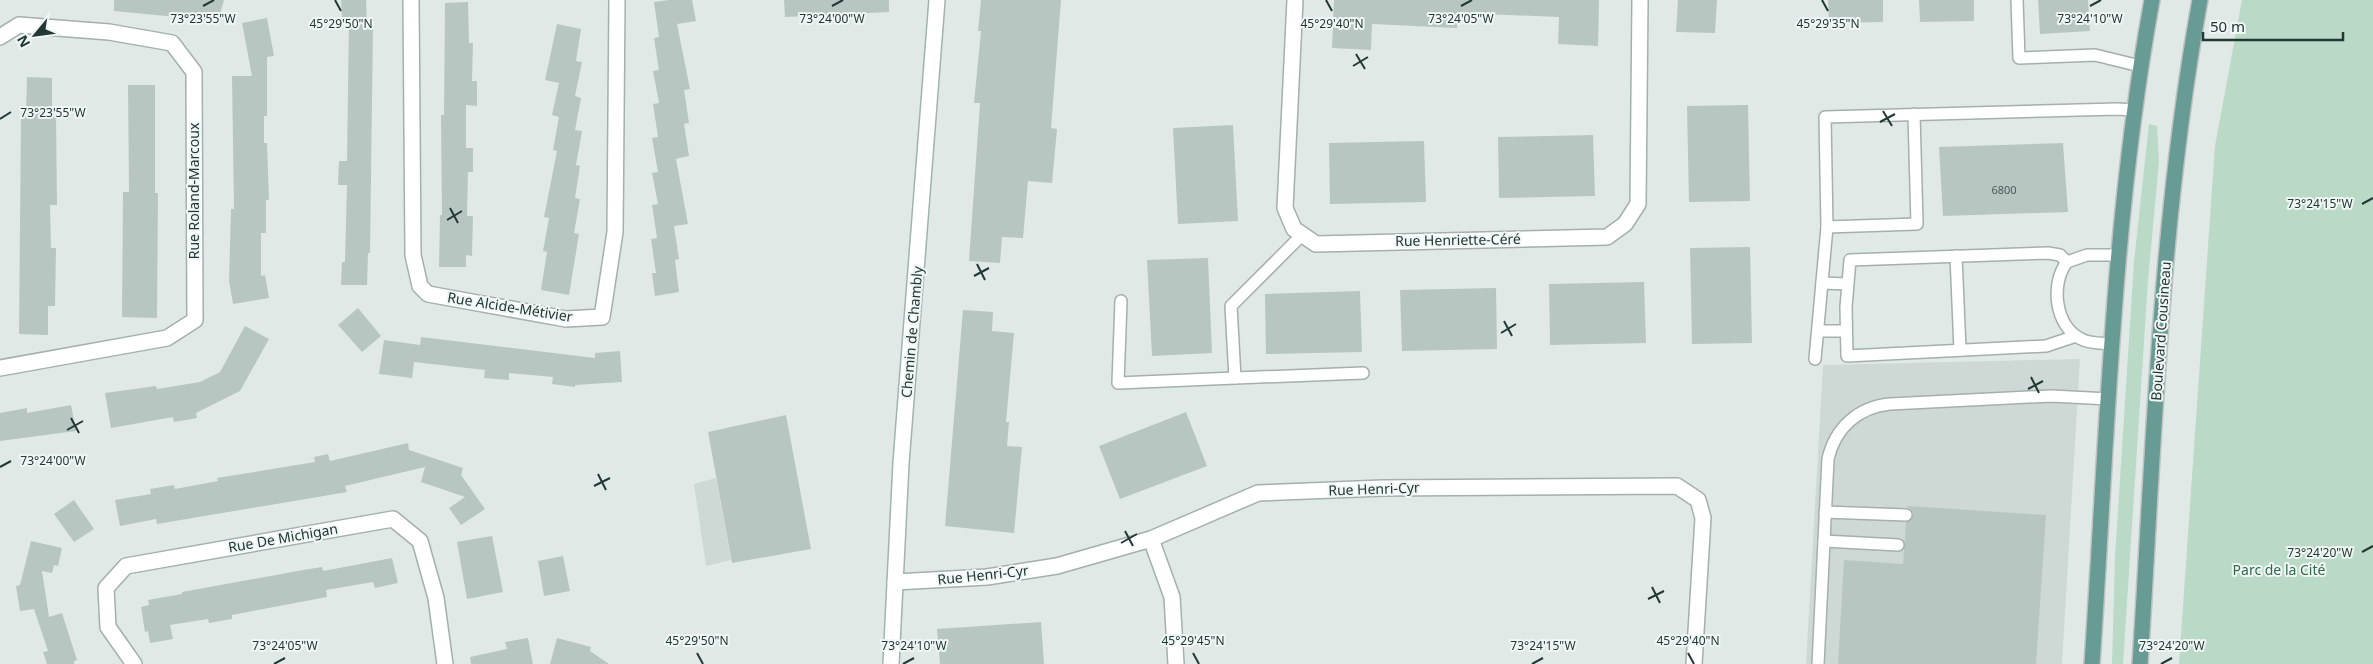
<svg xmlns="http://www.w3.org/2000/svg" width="2373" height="664" font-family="'Noto Sans',sans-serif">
<rect width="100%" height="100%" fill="#e0e9e6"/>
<!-- built -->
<g fill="#ced9d5">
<path d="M 2080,359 L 2062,664 L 1806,664 L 1823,365 Z"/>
<path d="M 716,478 L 731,560 L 706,566 L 694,484 Z"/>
</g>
<!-- green -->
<g fill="#bad9c6">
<path d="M 2242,0 L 2373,0 L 2373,664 L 2179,664 L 2215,146 Z"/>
<path d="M 2149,124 L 2157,126 L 2159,162 L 2148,280 L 2123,664 L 2112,664 L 2115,558 L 2134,262 Z"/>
</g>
<!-- building -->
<g fill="#b8c6c2">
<path d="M 114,0 L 224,0 L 217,24 L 178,14 L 177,17 L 114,11 Z"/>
<path d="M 341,0 L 366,0 L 367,27 L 373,27 L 370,253 L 368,253 L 367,285 L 341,285 L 342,262 L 345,262 L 347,185 L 338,185 L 339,161 L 347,161 L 349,17 L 342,17 Z"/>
<path d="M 669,0 L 692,0 L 696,21 L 677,24 L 690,89 L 684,90 L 689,123 L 684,124 L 689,156 L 676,159 L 688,224 L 674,226 L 679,259 L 675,260 L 679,292 L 655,296 L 652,273 L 656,273 L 651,239 L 657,238 L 652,205 L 658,204 L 652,173 L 658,172 L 652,138 L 658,137 L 653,104 L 659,103 L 653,71 L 659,70 L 654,38 L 659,37 L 654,2 Z"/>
<path d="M 784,0 L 889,0 L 889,12 L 785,17 Z"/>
<path d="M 981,0 L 1061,0 L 1051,128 L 1057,129 L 1052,183 L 1028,181 L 1023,238 L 1002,237 L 1000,263 L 969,261 L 980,103 L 974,103 L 981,31 L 978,31 Z"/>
<path d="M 1334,0 L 1599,0 L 1598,46 L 1558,44 L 1559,17 L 1458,13 L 1457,28 L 1372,24 L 1371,50 L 1332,48 Z"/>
<path d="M 1678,0 L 1717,0 L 1715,33 L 1676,32 Z"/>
<path d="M 1828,0 L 1883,0 L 1883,22 L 1829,23 Z"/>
<path d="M 1919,0 L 1974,0 L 1974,21 L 1920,22 Z"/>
<path d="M 2038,0 L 2088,0 L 2090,31 L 2040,34 Z"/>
<path d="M 468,2 L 469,43 L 473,43 L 472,81 L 477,81 L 477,106 L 466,105 L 466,148 L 473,148 L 473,172 L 468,172 L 467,216 L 473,216 L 472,256 L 466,255 L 466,267 L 439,267 L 440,215 L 442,215 L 441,115 L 444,115 L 445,3 Z"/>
<path d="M 267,18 L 274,56 L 267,57 L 267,116 L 264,116 L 264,143 L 267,143 L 269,200 L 266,200 L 266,233 L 261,233 L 261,276 L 265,275 L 269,298 L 233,304 L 229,281 L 231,209 L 234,209 L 232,76 L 252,76 L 242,23 Z"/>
<path d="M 557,24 L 581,29 L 576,61 L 582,62 L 575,96 L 581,98 L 575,130 L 582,131 L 576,165 L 580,166 L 575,198 L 580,199 L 574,233 L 579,234 L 569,295 L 541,290 L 547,252 L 543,251 L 549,218 L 544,217 L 557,151 L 553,150 L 559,117 L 552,115 L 559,83 L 545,80 Z"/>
<path d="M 27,77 L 52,78 L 52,114 L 56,114 L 57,205 L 50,205 L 51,248 L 56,248 L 55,306 L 48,306 L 48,335 L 19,334 L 21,113 L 26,113 Z"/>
<path d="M 128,85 L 155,85 L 155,193 L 158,193 L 157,318 L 122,317 L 123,192 L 129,192 Z"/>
<path d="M 1748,105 L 1750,201 L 1689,202 L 1687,106 Z"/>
<path d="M 1233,125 L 1238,221 L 1178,224 L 1173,128 Z"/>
<path d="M 1593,135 L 1595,196 L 1499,198 L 1498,137 Z"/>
<path d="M 1424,141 L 1426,202 L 1330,204 L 1329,143 Z"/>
<path d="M 2063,143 L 2068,212 L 1943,216 L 1939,147 Z"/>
<path d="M 1750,247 L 1752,343 L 1692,344 L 1690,248 Z"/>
<path d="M 1208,258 L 1212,353 L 1152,356 L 1147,260 Z"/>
<path d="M 1644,282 L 1646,343 L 1550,345 L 1549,284 Z"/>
<path d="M 1496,288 L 1497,349 L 1402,351 L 1400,290 Z"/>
<path d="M 1360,291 L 1362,352 L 1266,354 L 1265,294 Z"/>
<path d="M 358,308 L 381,336 L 362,352 L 338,325 Z"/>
<path d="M 963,310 L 993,312 L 992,331 L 1014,333 L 1006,422 L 1009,422 L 1007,446 L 1022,447 L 1014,533 L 945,526 Z"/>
<path d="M 245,326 L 269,339 L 240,391 L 196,413 L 197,418 L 174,422 L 173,417 L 111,428 L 105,393 L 156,386 L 157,389 L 200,382 L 220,372 Z"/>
<path d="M 421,337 L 595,358 L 595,353 L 620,351 L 622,382 L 575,385 L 575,387 L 552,384 L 553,377 L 509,373 L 509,380 L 484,378 L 485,370 L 414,362 L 412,378 L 379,374 L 384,340 L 420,345 Z"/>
<path d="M 71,405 L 76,431 L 0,441 L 0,413 L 27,408 L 27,413 Z"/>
<path d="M 1186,412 L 1207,466 L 1120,499 L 1099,446 Z"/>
<path d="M 786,415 L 811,549 L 732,563 L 708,432 Z"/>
<path d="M 408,443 L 409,450 L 463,468 L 461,475 L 485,509 L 461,525 L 449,508 L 465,497 L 421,482 L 425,467 L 345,486 L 347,492 L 157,524 L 156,519 L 120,526 L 115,500 L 151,494 L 150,489 L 174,485 L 175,489 L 218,481 L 217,478 L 315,462 L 314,457 L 328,454 L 330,461 Z"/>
<path d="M 74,500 L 94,529 L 74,542 L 54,514 Z"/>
<path d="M 1907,506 L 2046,515 L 2036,664 L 1838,664 L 1844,560 L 1903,564 L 1906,522 L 1910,521 L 1913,516 L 1912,511 Z"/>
<path d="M 492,536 L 503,592 L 467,599 L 457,542 Z"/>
<path d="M 31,541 L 62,548 L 58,566 L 54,565 L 52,573 L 42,571 L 49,617 L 62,613 L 77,660 L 74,661 L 74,664 L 47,664 L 43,652 L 48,651 L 34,609 L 20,611 L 16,586 L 20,585 Z"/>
<path d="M 563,556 L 570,591 L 544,596 L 538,561 Z"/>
<path d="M 392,558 L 398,583 L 375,588 L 373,582 L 326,590 L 327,597 L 232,615 L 232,619 L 209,623 L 208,619 L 170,625 L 173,639 L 150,643 L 148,631 L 145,632 L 141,607 L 149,605 L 148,600 L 182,594 L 182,592 L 303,570 L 322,567 L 323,571 Z"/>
<path d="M 1041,622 L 1044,664 L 940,664 L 937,629 Z"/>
<path d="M 528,638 L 533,664 L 471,664 L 470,657 L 507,649 L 505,642 Z"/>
<path d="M 557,638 L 591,647 L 590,651 L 609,664 L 550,664 Z"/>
</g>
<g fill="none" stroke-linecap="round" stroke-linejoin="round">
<!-- lane casing -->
<g stroke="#a3b0ad" stroke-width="14">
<g id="lane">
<path d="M 2017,0 L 2019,58 L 2095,55 L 2140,66"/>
<path d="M 1914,114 L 1917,224 L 1827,227 L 1825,117 L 2117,109 L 2134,110"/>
<path d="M 1302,235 L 1231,306 L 1235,378 L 1363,373"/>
<path d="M 1956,256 L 1960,350"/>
<path d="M 2067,262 L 2060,255 L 2048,253 L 1850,260 L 1846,307 L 1847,356 L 2046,346 L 2076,336"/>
<path d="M 1822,283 L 1847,284"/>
<path d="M 1121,301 L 1118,383 L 1235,378"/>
<path d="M 1818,331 L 1846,331"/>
<path d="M 2113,344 C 2103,343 2090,344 2081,339 C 2055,326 2050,284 2067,262 L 2087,255 L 2119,255"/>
<path d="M 1815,359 L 1827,227"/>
<path d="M 1825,512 L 1906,515"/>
<path d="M 1824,541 L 1898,545"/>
<path d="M 1818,664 L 1828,459 C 1835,428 1858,407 1890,404 L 2051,396 L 2109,399"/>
</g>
</g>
<!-- street casing -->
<g stroke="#a3b0ad" stroke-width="18">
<g id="street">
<path d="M 411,0 L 413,255 L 420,286 L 428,294 L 566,319 L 602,317 L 615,232 L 617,0"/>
<path d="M 1295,0 L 1285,208 L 1294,229 L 1316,244 L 1607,237 L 1625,224 L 1638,204 L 1640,0"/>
<path d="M 0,37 L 19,25 L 109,32 L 172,43 L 194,72 L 195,320 L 167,338 L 0,368"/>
<path d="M 1151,539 L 1172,597 L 1176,664"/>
<path d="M 895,582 L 987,577 L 1057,566 L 1151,539 L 1258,493 L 1382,488 L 1677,486 L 1698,500 L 1703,518 L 1694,664"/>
<path d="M 134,664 L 108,627 L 106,588 L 126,566 L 393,519 L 420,541 L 436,598 L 445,664"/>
</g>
</g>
<!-- secondary casing -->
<g stroke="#a0b4af" stroke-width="18">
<path id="secondary" d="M 891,664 L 901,463 L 937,0"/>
</g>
<!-- primary casing -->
<g stroke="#bdc3c2" stroke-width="18">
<g id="primary">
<path d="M 2092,664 C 2107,442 2112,219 2152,0"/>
<path d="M 2140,664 C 2154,443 2160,219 2200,0"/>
</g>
</g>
<!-- lane -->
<use href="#lane" stroke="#fff" stroke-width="11"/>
<!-- street -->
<use href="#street" stroke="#fff" stroke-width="15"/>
<!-- secondary -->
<use href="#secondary" stroke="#fff" stroke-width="15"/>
<!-- primary -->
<use href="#primary" stroke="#689b93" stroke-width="15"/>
</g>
<!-- ticks -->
<path fill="none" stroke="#223834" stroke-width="2" d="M 335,0 L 341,11M 1326,0 L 1332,11M 1822,0 L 1828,11M 203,6 L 214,0M 832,6 L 843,0M 1461,6 L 1472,0M 2090,6 L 2101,0M 1356,54 L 1365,69M 1353,66 L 1368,57M 1883,111 L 1892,126M 0,119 L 11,112M 1880,122 L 1895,114M 2362,204 L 2373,198M 450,208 L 458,223M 447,220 L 462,211M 977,264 L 985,280M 974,276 L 989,268M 1504,321 L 1512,336M 1501,333 L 1516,324M 2031,377 L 2039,393M 2028,389 L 2043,381M 71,418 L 79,433M 67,430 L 83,421M 0,467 L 11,461M 598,474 L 606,490M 594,486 L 610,478M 1125,531 L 1133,546M 1121,543 L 1137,534M 2362,552 L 2373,546M 1652,587 L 1660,603M 1648,599 L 1664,591M 697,653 L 703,664M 1193,653 L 1199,664M 1688,653 L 1694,664M 274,664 L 285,658M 903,664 L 914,658M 1532,664 L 1543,658M 2161,664 L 2172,658"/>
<g text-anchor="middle" stroke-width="4" stroke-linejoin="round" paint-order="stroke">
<!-- number labels -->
<g font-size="11" fill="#485c58">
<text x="2004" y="194">6800</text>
</g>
<!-- street labels -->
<g font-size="14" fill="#223834" stroke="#f0f6f4">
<text transform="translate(194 191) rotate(-90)" y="5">Rue Roland-Marcoux</text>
<text transform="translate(1458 240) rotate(-1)" y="5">Rue Henriette-Céré</text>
<text transform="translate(510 307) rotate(9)" y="5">Rue Alcide-Métivier</text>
<text transform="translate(2161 331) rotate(-86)" y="5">Boulevard Cousineau</text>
<text transform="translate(912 332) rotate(-85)" y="5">Chemin de Chambly</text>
<text transform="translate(1374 489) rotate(-2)" y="5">Rue Henri-Cyr</text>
<text transform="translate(283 538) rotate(-10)" y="5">Rue De Michigan</text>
<text transform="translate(983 575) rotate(-6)" y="5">Rue Henri-Cyr</text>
</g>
<!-- park labels -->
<g font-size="14" fill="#306a4d" stroke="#f0f6f4">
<text x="2279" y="575">Parc de la Cité</text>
</g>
</g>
<g font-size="12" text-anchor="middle" fill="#223834" stroke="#f0f6f4" stroke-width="4" stroke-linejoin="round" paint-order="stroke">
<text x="203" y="23">73°23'55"W</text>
<text x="832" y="23">73°24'00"W</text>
<text x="1461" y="23">73°24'05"W</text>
<text x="2090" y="23">73°24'10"W</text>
<text x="341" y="28">45°29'50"N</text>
<text x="1332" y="28">45°29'40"N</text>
<text x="1828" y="28">45°29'35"N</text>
<text x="53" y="117">73°23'55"W</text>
<text x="2320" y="208">73°24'15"W</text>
<text x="53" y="465">73°24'00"W</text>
<text x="2320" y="557">73°24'20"W</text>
<text x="697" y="645">45°29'50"N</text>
<text x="1193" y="645">45°29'45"N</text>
<text x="1688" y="645">45°29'40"N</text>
<text x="285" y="650">73°24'05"W</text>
<text x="914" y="650">73°24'10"W</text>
<text x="1543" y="650">73°24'15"W</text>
<text x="2172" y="650">73°24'20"W</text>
</g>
<!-- north arrow -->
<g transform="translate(35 35) rotate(241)" stroke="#f0f6f4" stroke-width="4" paint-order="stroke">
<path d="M0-4L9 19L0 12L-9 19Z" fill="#223834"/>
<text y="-8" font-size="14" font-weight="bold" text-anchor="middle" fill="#223834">N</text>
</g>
<!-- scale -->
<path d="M2203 32v8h140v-8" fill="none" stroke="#223834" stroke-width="2.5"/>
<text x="2210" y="32" font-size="15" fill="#223834" stroke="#f0f6f4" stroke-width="4" paint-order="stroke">50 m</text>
</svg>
